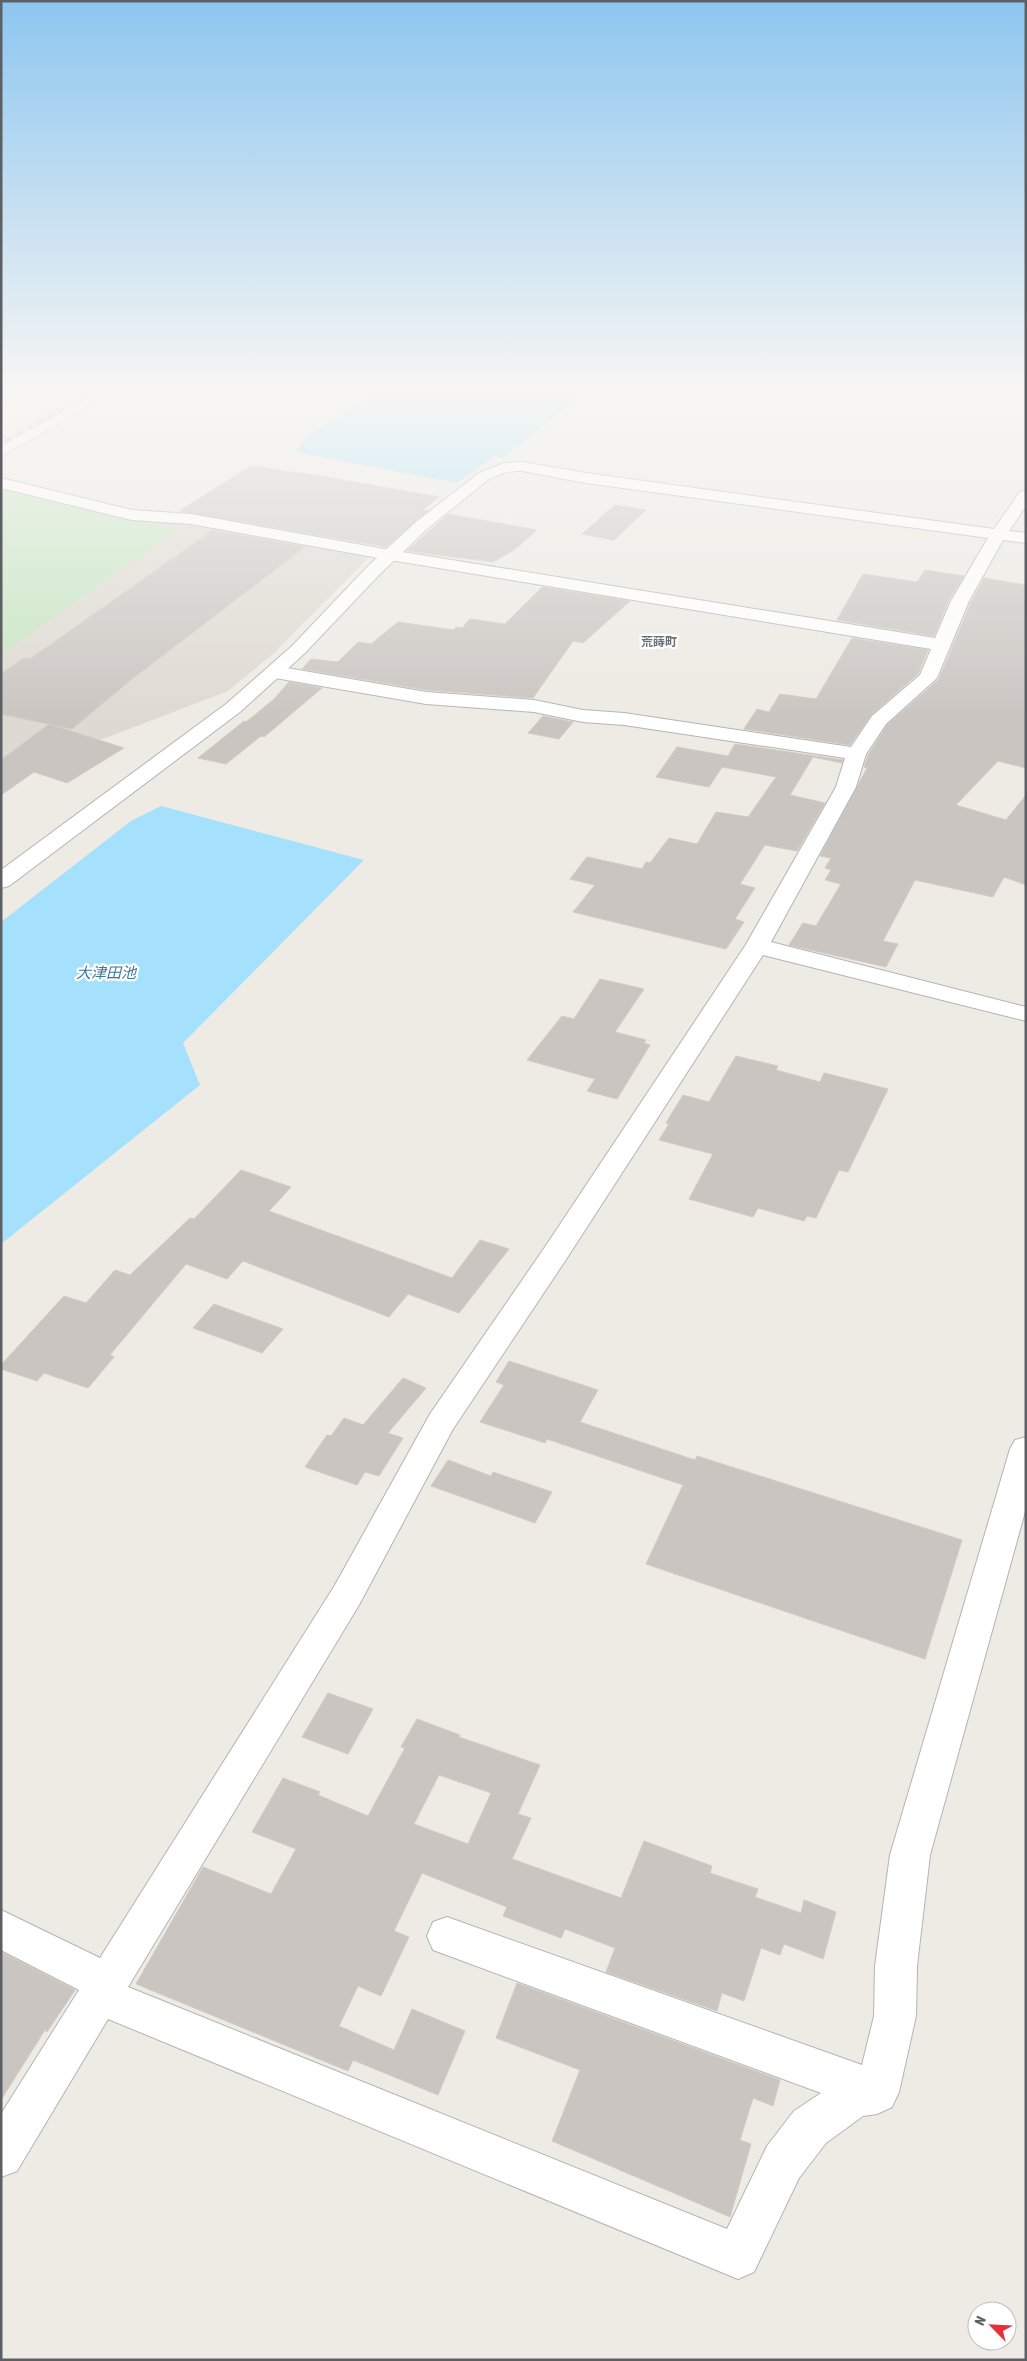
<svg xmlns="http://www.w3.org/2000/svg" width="1027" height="2361" font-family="'Asap Condensed','Noto Sans JP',sans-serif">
<rect width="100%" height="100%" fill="#eeeae4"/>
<!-- education -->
<path fill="#ded9d2" d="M 1,485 L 36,495 L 205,523 L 372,554 L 273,654 L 228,691 L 103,739 L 24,763 L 1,766 Z"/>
<!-- green -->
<path fill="#c5e5c1" d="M 3,487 L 47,500 L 179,529 L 1,654 L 1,488 Z"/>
<!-- water -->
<g fill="#a5e1fd">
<path d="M 383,392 L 582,392 L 585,393 L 503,458 L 494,457 L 456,483 L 296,452 L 306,435 Z"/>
<path d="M 161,806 L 364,860 L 183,1043 L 200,1085 L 1,1244 L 1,922 L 131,821 Z"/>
</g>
<!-- building -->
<g fill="#cac5c1" stroke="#d3cbc2" fill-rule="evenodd">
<path d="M 251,466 L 320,476 L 439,497 L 423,510 L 428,511 L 386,547 L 179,511 Z"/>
<path d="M 615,505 L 646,510 L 614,540 L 582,534 Z"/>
<path d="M 448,514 L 537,530 L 514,550 L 493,562 L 407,551 Z"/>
<path d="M 213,530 L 305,547 L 132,679 L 72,729 L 1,714 L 1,674 L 24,658 L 30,659 Z"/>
<path d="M 925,570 L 964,576 L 949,600 L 934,636 L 837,620 L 863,574 L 917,582 Z"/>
<path d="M 984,578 L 1026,585 L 1026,768 L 998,761 L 956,805 L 1006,820 L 1026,795 L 1026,885 L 1004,877 L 993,897 L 915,880 L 883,941 L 898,944 L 886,967 L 789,945 L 803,923 L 816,926 L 841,884 L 825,880 L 831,870 L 825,868 L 831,858 L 820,856 L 867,768 L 864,767 L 868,755 L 887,725 L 939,679 L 971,602 Z"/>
<path d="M 542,587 L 630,601 L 583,643 L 573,641 L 533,698 L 426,690 L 302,669 L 311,659 L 338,662 L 358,642 L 371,644 L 398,622 L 454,630 L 456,627 L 462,628 L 470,619 L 505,624 Z"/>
<path d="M 852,638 L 928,650 L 918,674 L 871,715 L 850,745 L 744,729 L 757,709 L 769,712 L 780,694 L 816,699 Z"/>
<path d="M 289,682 L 322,688 L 264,737 L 261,736 L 226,764 L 198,758 L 244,721 L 246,722 L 274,699 Z"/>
<path d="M 543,716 L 573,722 L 559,739 L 528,733 Z"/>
<path d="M 49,724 L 124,748 L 67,783 L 34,772 L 1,795 L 1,760 Z"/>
<path d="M 735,744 L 843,760 L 842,763 L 813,757 L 790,795 L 825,803 L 797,851 L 765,845 L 740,884 L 755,888 L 735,919 L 744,922 L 726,949 L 573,912 L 595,885 L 570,879 L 587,857 L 642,869 L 646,862 L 650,863 L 669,838 L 697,844 L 716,812 L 748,817 L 776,777 L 722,767 L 709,787 L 656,777 L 677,747 L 728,756 Z"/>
<path d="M 600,979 L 644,989 L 615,1032 L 646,1040 L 644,1043 L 650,1045 L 617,1099 L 587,1091 L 595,1079 L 527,1060 L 562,1016 L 574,1019 Z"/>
<path d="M 736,1056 L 778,1066 L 776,1070 L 820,1082 L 824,1073 L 888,1089 L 848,1172 L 839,1170 L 816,1218 L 807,1216 L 804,1221 L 758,1208 L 753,1217 L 689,1199 L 713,1154 L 659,1140 L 669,1124 L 666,1123 L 683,1095 L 709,1102 Z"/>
<path d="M 241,1170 L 291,1187 L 269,1211 L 452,1278 L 480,1240 L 509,1249 L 459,1313 L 408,1294 L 389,1317 L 243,1261 L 227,1279 L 186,1264 L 110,1355 L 114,1357 L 88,1388 L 44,1373 L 37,1381 L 1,1369 L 1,1365 L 64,1296 L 86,1303 L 115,1270 L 130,1275 L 190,1218 L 194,1219 Z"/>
<path d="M 214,1304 L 283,1329 L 262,1353 L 193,1328 Z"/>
<path d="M 509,1361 L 598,1390 L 580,1422 L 695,1460 L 697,1456 L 962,1540 L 925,1659 L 646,1564 L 683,1485 L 547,1439 L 545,1443 L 480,1422 L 504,1385 L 496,1382 Z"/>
<path d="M 403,1378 L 426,1388 L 388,1433 L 403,1438 L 379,1476 L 365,1472 L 357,1485 L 305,1467 L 327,1435 L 331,1436 L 344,1418 L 363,1425 Z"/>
<path d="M 448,1460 L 491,1476 L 493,1472 L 552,1492 L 535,1523 L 431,1486 Z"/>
<path d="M 328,1693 L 373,1709 L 348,1754 L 302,1737 Z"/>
<path d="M 417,1719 L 460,1735 L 459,1737 L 540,1765 L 518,1814 L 531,1818 L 512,1859 L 621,1898 L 644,1841 L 712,1866 L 710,1873 L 758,1889 L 755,1897 L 801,1913 L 804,1900 L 836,1912 L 823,1959 L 784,1944 L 780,1955 L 761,1948 L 744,2001 L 722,1993 L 717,2011 L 606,1972 L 615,1948 L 565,1929 L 561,1938 L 503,1916 L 507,1907 L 422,1873 L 394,1931 L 409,1937 L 381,1996 L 358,1986 L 339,2026 L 394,2050 L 412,2009 L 465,2031 L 438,2095 L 353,2060 L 348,2071 L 136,1984 L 203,1867 L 271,1894 L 296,1849 L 252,1832 L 283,1778 L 320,1792 L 318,1795 L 368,1816 L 405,1748 L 401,1747 ZM 439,1775 L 491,1793 L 468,1844 L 414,1824 Z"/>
<path d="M 1,1952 L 75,1990 L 47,2032 L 45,2030 L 1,2100 Z"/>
<path d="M 517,1983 L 780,2080 L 773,2106 L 753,2098 L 740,2140 L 751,2144 L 730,2217 L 552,2141 L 580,2070 L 496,2038 Z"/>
</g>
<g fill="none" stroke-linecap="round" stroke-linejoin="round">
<!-- minor casing -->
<g stroke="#b1b5b8" stroke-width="2">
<g id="minor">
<path d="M 97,392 L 114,392 L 1,456 L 1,446 Z"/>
<path d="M 522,462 L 586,473 L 994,529 L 1020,492 L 1026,490 L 1026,506 L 1009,531 L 1026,533 L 1026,543 L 1003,540 L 969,601 L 937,678 L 886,724 L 866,754 L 856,787 L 771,942 L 1026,1007 L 1026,1021 L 763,955 L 567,1258 L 453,1429 L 359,1605 L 128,1987 L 727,2229 L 767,2146 L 794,2111 L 821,2093 L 433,1950 L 427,1936 L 433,1922 L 447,1917 L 862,2065 L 874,2016 L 875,1966 L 890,1855 L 1010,1449 L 1015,1440 L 1026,1437 L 1026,1508 L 930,1855 L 917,1966 L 916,2016 L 899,2092 L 892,2107 L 877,2114 L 863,2116 L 826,2143 L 799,2178 L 754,2272 L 738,2279 L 108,2019 L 17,2171 L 1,2177 L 1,2114 L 79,1990 L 1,1950 L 1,1910 L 100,1958 L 335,1585 L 430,1414 L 547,1244 L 745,946 L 836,787 L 845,758 L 624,725 L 583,722 L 534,712 L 426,704 L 275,678 L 268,676 L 266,672 L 268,668 L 275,666 L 426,692 L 534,700 L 583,710 L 624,713 L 851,747 L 872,716 L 920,675 L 931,649 L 390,560 L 191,524 L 132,520 L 1,488 L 1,478 L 132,510 L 191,514 L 390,550 L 935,638 L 951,601 L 988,538 L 586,483 L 517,470 L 514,467 Z"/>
</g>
</g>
<!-- tertiary casing -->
<g stroke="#b1b5b8" stroke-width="2">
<path id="tertiary" d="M 522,462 L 530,467 L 527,470 L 506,472 L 489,479 L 428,528 L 380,574 L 304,654 L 240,712 L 9,886 L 1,888 L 1,870 L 226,704 L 292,646 L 368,566 L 416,522 L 479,473 L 504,463 Z"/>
</g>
<!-- minor -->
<use href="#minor" fill="#fff" fill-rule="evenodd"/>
<!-- tertiary -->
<use href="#tertiary" fill="#fff" fill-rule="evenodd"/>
<!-- rail casing -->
<g stroke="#b2b3b4" stroke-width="3">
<path id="rail" d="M 1,444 L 91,392"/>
</g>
<!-- rail -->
<use href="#rail" stroke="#fff" stroke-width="2" stroke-dasharray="6" stroke-linecap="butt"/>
</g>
<!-- sky -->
<linearGradient id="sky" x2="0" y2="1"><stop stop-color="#8dc6f0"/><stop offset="0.54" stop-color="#f7f6f3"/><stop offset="1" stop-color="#f7f6f3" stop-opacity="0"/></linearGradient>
<rect width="1027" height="722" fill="url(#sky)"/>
<g text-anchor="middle" stroke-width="4.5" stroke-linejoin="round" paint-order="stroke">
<!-- far-neighbourhood labels -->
<g font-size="12" font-weight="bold" fill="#6d7276" stroke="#fff">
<text x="659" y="646">荒蒔町</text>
</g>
<!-- water labels -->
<g font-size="15" font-style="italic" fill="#3c779d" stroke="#fff">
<text x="106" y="978">大津田池</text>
</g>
</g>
<!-- border -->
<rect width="1027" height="2361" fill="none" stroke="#5c6064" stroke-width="5"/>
<!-- north arrow -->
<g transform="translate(992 2326) rotate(294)"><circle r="24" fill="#ffffff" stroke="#bebfc1"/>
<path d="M0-4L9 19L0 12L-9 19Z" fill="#e53239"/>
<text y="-8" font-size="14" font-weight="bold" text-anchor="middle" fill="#5c6064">N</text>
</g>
</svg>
